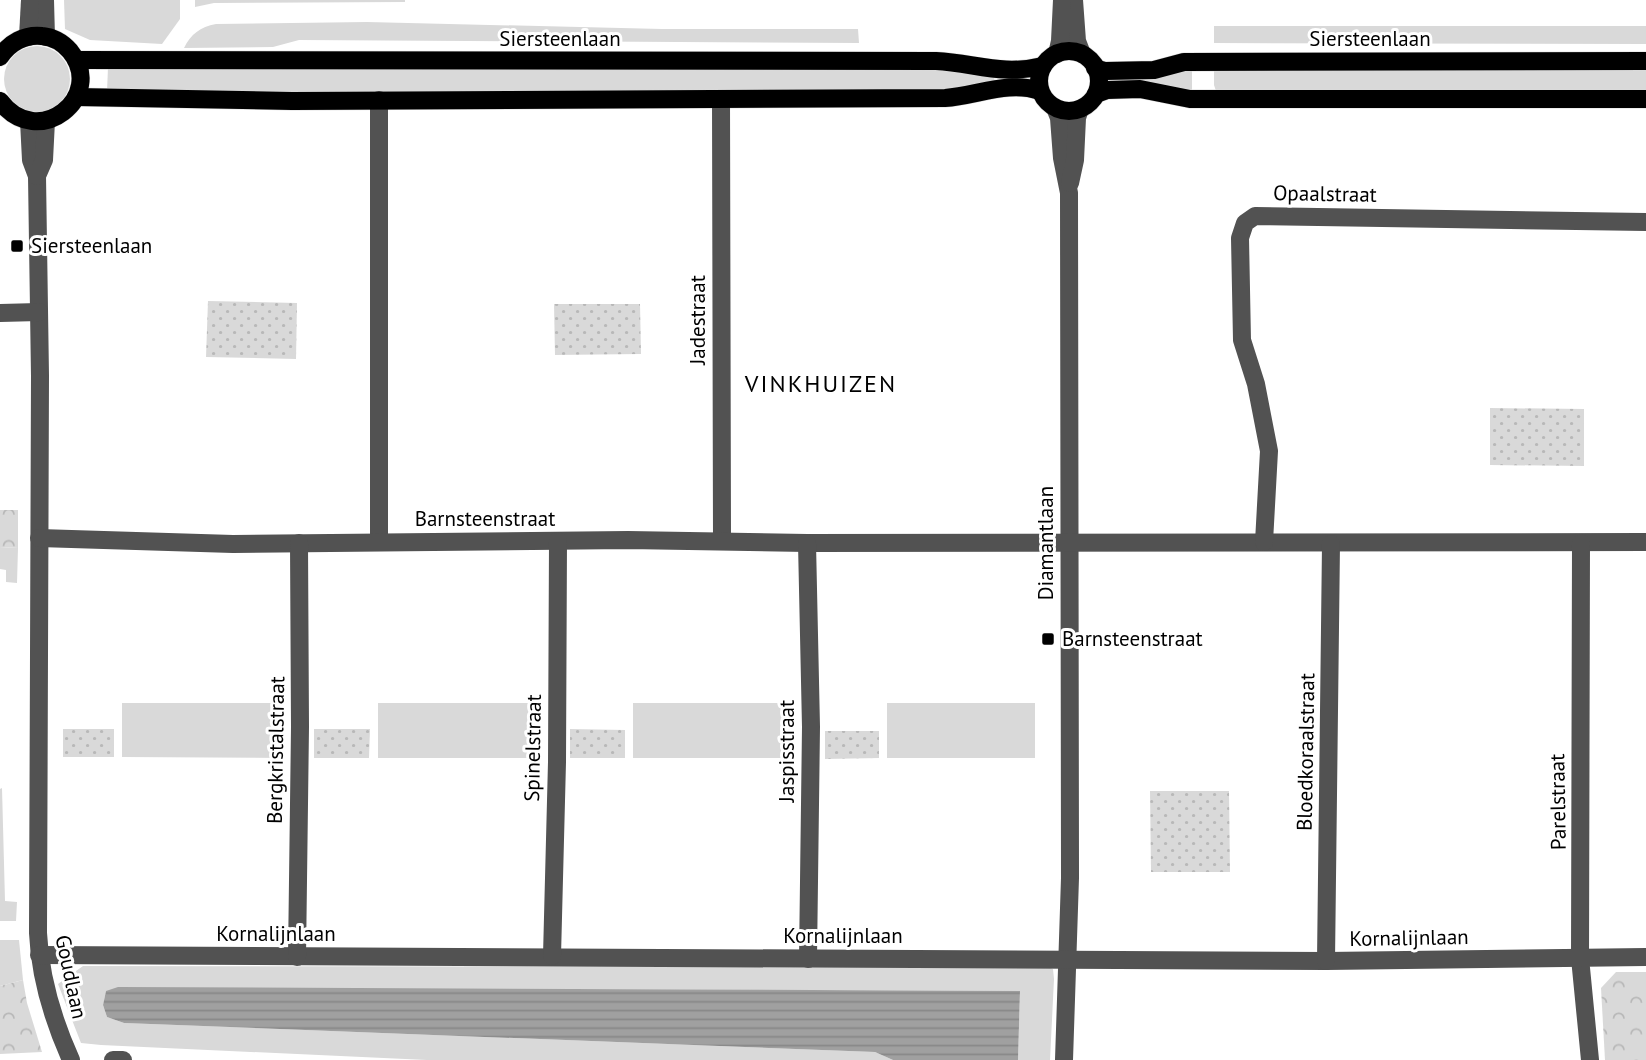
<svg xmlns="http://www.w3.org/2000/svg" width="1646" height="1060" font-family="'PT Sans',sans-serif">
<defs>
<pattern id="forest-crowns" width="20" height="18" patternUnits="userSpaceOnUse" patternTransform="scale(1.75)"><rect width="20" height="18" fill="#d9d9d9"/><path d="M2 6a3 3 0 1 1 6 0M12 15a3 3 0 1 1 6 0" fill="none" stroke="#b8b8b8"/></pattern>
<pattern id="park-dots" width="8" height="8" patternUnits="userSpaceOnUse" patternTransform="scale(1.75)"><rect width="8" height="8" fill="#d9d9d9"/><path d="M2 2h.1M6 6h.1" fill="none" stroke="#b8b8b8" stroke-width="1.8" stroke-linecap="round"/></pattern>
<pattern id="water-rules" width="6" height="5" patternUnits="userSpaceOnUse" patternTransform="scale(1.75)"><rect width="6" height="5" fill="#a0a0a0"/><path d="M0 2.5h6" fill="none" stroke="#888"/></pattern>
</defs>
<rect width="100%" height="100%" fill="#fff"/>
<!-- grass -->
<g fill="#d9d9d9">
<path d="M 64,0 L 180,0 L 180,19 L 162,44 L 90,40 L 65,29 Z"/>
<path d="M 195,0 L 405,0 L 405,2 L 214,3 L 195,7 Z"/>
<path d="M 367,22 L 662,29 L 858,29 L 859,43 L 299,40 L 273,47 L 184,48 C 191,34 200,27 216,24 Z"/>
<path d="M 1214,26 L 1646,26 L 1646,44 L 1214,43 Z"/>
<circle cx="37" cy="79" r="33"/>
<path d="M 1192,66 L 1192,93 L 1142,81 L 1142,78 Z"/>
<path d="M 1214,66 L 1646,67 L 1646,93 L 1216,91 L 1214,85 Z"/>
<path d="M 108,67 L 943,67 L 994,78 L 995,82 L 943,92 L 107,92 Z"/>
<path d="M 0,547 L 18,548 L 17,583 L 6,582 L 6,570 L 0,569 Z"/>
<path d="M 122,703 L 282,703 L 283,758 L 122,757 Z"/>
<rect x="378" y="703" width="161" height="55"/>
<rect x="633" y="703" width="161" height="55"/>
<rect x="887" y="703" width="148" height="55"/>
<path d="M 2,788 L 5,901 L 17,902 L 16,921 L 0,921 L 0,789 Z"/>
<path d="M 0,940 L 19,940 L 23,980 L 0,986 Z"/>
<path d="M 83,966 L 1048,967 L 1053,969 L 1054,979 L 1050,1060 L 1018,1060 L 1020,991 L 537,989 L 106,991 L 103,1005 L 107,1017 L 124,1023 L 875,1052 L 893,1060 L 427,1060 L 101,1045 L 81,1043 L 58,984 Z"/>
</g>
<!-- forest -->
<g fill="url(#forest-crowns)">
<path d="M 0,510 L 18,510 L 18,548 L 0,547 Z"/>
<path d="M 1616,972 L 1646,972 L 1646,1060 L 1605,1060 L 1601,988 Z"/>
<path d="M 23,980 L 27,1003 L 42,1052 L 0,1054 L 0,986 Z"/>
</g>
<!-- park -->
<g fill="url(#park-dots)">
<path d="M 208,301 L 297,303 L 296,359 L 206,357 Z"/>
<path d="M 554,304 L 640,304 L 641,354 L 555,355 Z"/>
<path d="M 1490,408 L 1584,409 L 1584,466 L 1490,465 Z"/>
<rect x="63" y="729" width="51" height="28"/>
<path d="M 314,729 L 370,729 L 369,758 L 314,758 Z"/>
<path d="M 570,729 L 625,730 L 625,758 L 570,758 Z"/>
<path d="M 825,731 L 879,731 L 879,758 L 825,759 Z"/>
<path d="M 1150,791 L 1229,791 L 1230,872 L 1151,872 Z"/>
</g>
<!-- water -->
<path fill="url(#water-rules)" d="M 118,987 L 1020,991 L 1018,1060 L 893,1060 L 875,1052 L 124,1023 L 107,1017 L 103,1005 L 106,991 Z"/>
<g fill="none" stroke-linecap="round" stroke-linejoin="round">
<!-- major casing -->
<g stroke="#dbdbdb" stroke-width="19">
<g id="major">
<circle cx="1069" cy="81" r="30"/>
<path d="M 0,57 C 9,43 25,34 42,36 C 53,37 63,43 70,51 C 107,96 38,152 0,101"/>
<path d="M 76,60 L 936,61 C 975,63 1002,76 1043,66"/>
<path d="M 1095,68 L 1105,71 L 1154,70 L 1184,62 L 1646,61"/>
<path d="M 1096,94 L 1107,90 L 1140,89 L 1190,99 L 1646,99"/>
<path d="M 76,97 L 292,101 L 945,98 C 977,96 1008,80 1040,91"/>
</g>
</g>
<!-- minor -->
<g stroke="#525252" stroke-width="18">
<path d="M 45,0 L 46,37"/>
<path d="M 1074,0 L 1077,41 L 1082,54"/>
<path d="M 28,37 L 30,0"/>
<path d="M 1057,54 L 1060,41 L 1062,0"/>
<path d="M 721,99 L 722,541"/>
<path d="M 379,100 L 379,542"/>
<path d="M 1055,108 L 1059,118 L 1062,158 L 1069,193 L 1070,878 L 1064,1060"/>
<path d="M 29,121 L 31,160 L 37,176 L 40,376 L 38,933 C 40,977 53,1020 71,1060"/>
<path d="M 37,176 L 44,160 L 46,121"/>
<path d="M 1070,183 L 1075,160 L 1077,118 L 1080,109"/>
<path d="M 0,313 L 39,312"/>
<path d="M 39,538 L 233,544 L 628,540 L 807,543 L 1646,542"/>
<path d="M 1264,542 L 1269,451 L 1256,384 L 1242,340 L 1240,238 L 1245,223 L 1255,216 L 1646,222"/>
<path d="M 807,543 L 811,727 L 808,959"/>
<path d="M 1581,543 L 1580,958 L 1590,1060"/>
<path d="M 39,955 L 1326,961 L 1646,957"/>
<path d="M 552,956 L 557,762 L 558,541"/>
<path d="M 297,957 L 300,727 L 299,543"/>
<path d="M 1326,961 L 1331,544"/>
<path d="M 113,1060 L 123,1060"/>
</g>
<!-- major -->
<use href="#major" stroke="#000" stroke-width="18"/>
</g>
<!-- markers -->
<g fill="#000" stroke="#fff" stroke-width="2.5">
<rect x="10" y="239" width="14" height="14" rx="3.5"/>
<rect x="1041" y="632" width="14" height="14" rx="3.5"/>
</g>
<g text-anchor="middle" stroke-width="6" stroke-linejoin="round" paint-order="stroke">
<!-- street labels -->
<g font-size="21" fill="#000" stroke="#fff">
<text x="560" y="46">Siersteenlaan</text>
<text x="1370" y="46">Siersteenlaan</text>
<text transform="translate(1325 194) rotate(1)" y="7">Opaalstraat</text>
<text transform="translate(698 320) rotate(-90)" y="7">Jadestraat</text>
<text x="485" y="526">Barnsteenstraat</text>
<text transform="translate(1046 543) rotate(-90)" y="7">Diamantlaan</text>
<text transform="translate(533 748) rotate(-89)" y="7">Spinelstraat</text>
<text transform="translate(276 750) rotate(-89)" y="7">Bergkristalstraat</text>
<text transform="translate(787 751) rotate(-90)" y="7">Jaspisstraat</text>
<text transform="translate(1306 752) rotate(-89)" y="7">Bloedkoraalstraat</text>
<text transform="translate(1558 802) rotate(-91)" y="7">Parelstraat</text>
<text x="276" y="941">Kornalijnlaan</text>
<text x="843" y="943">Kornalijnlaan</text>
<text transform="translate(1409 938) rotate(-1)" y="7">Kornalijnlaan</text>
<text transform="translate(71 977) rotate(78)" y="7">Goudlaan</text>
</g>
<!-- poi labels -->
<g font-size="21" fill="#000" stroke="#fff" text-anchor="start">
<text x="31" y="253">Siersteenlaan</text>
<text x="1062" y="646">Barnsteenstraat</text>
</g>
<!-- quarter labels -->
<g font-size="24" letter-spacing="2" fill="#000" stroke="#fff">
<text x="821" y="392">VINKHUIZEN</text>
</g>
</g>
</svg>
